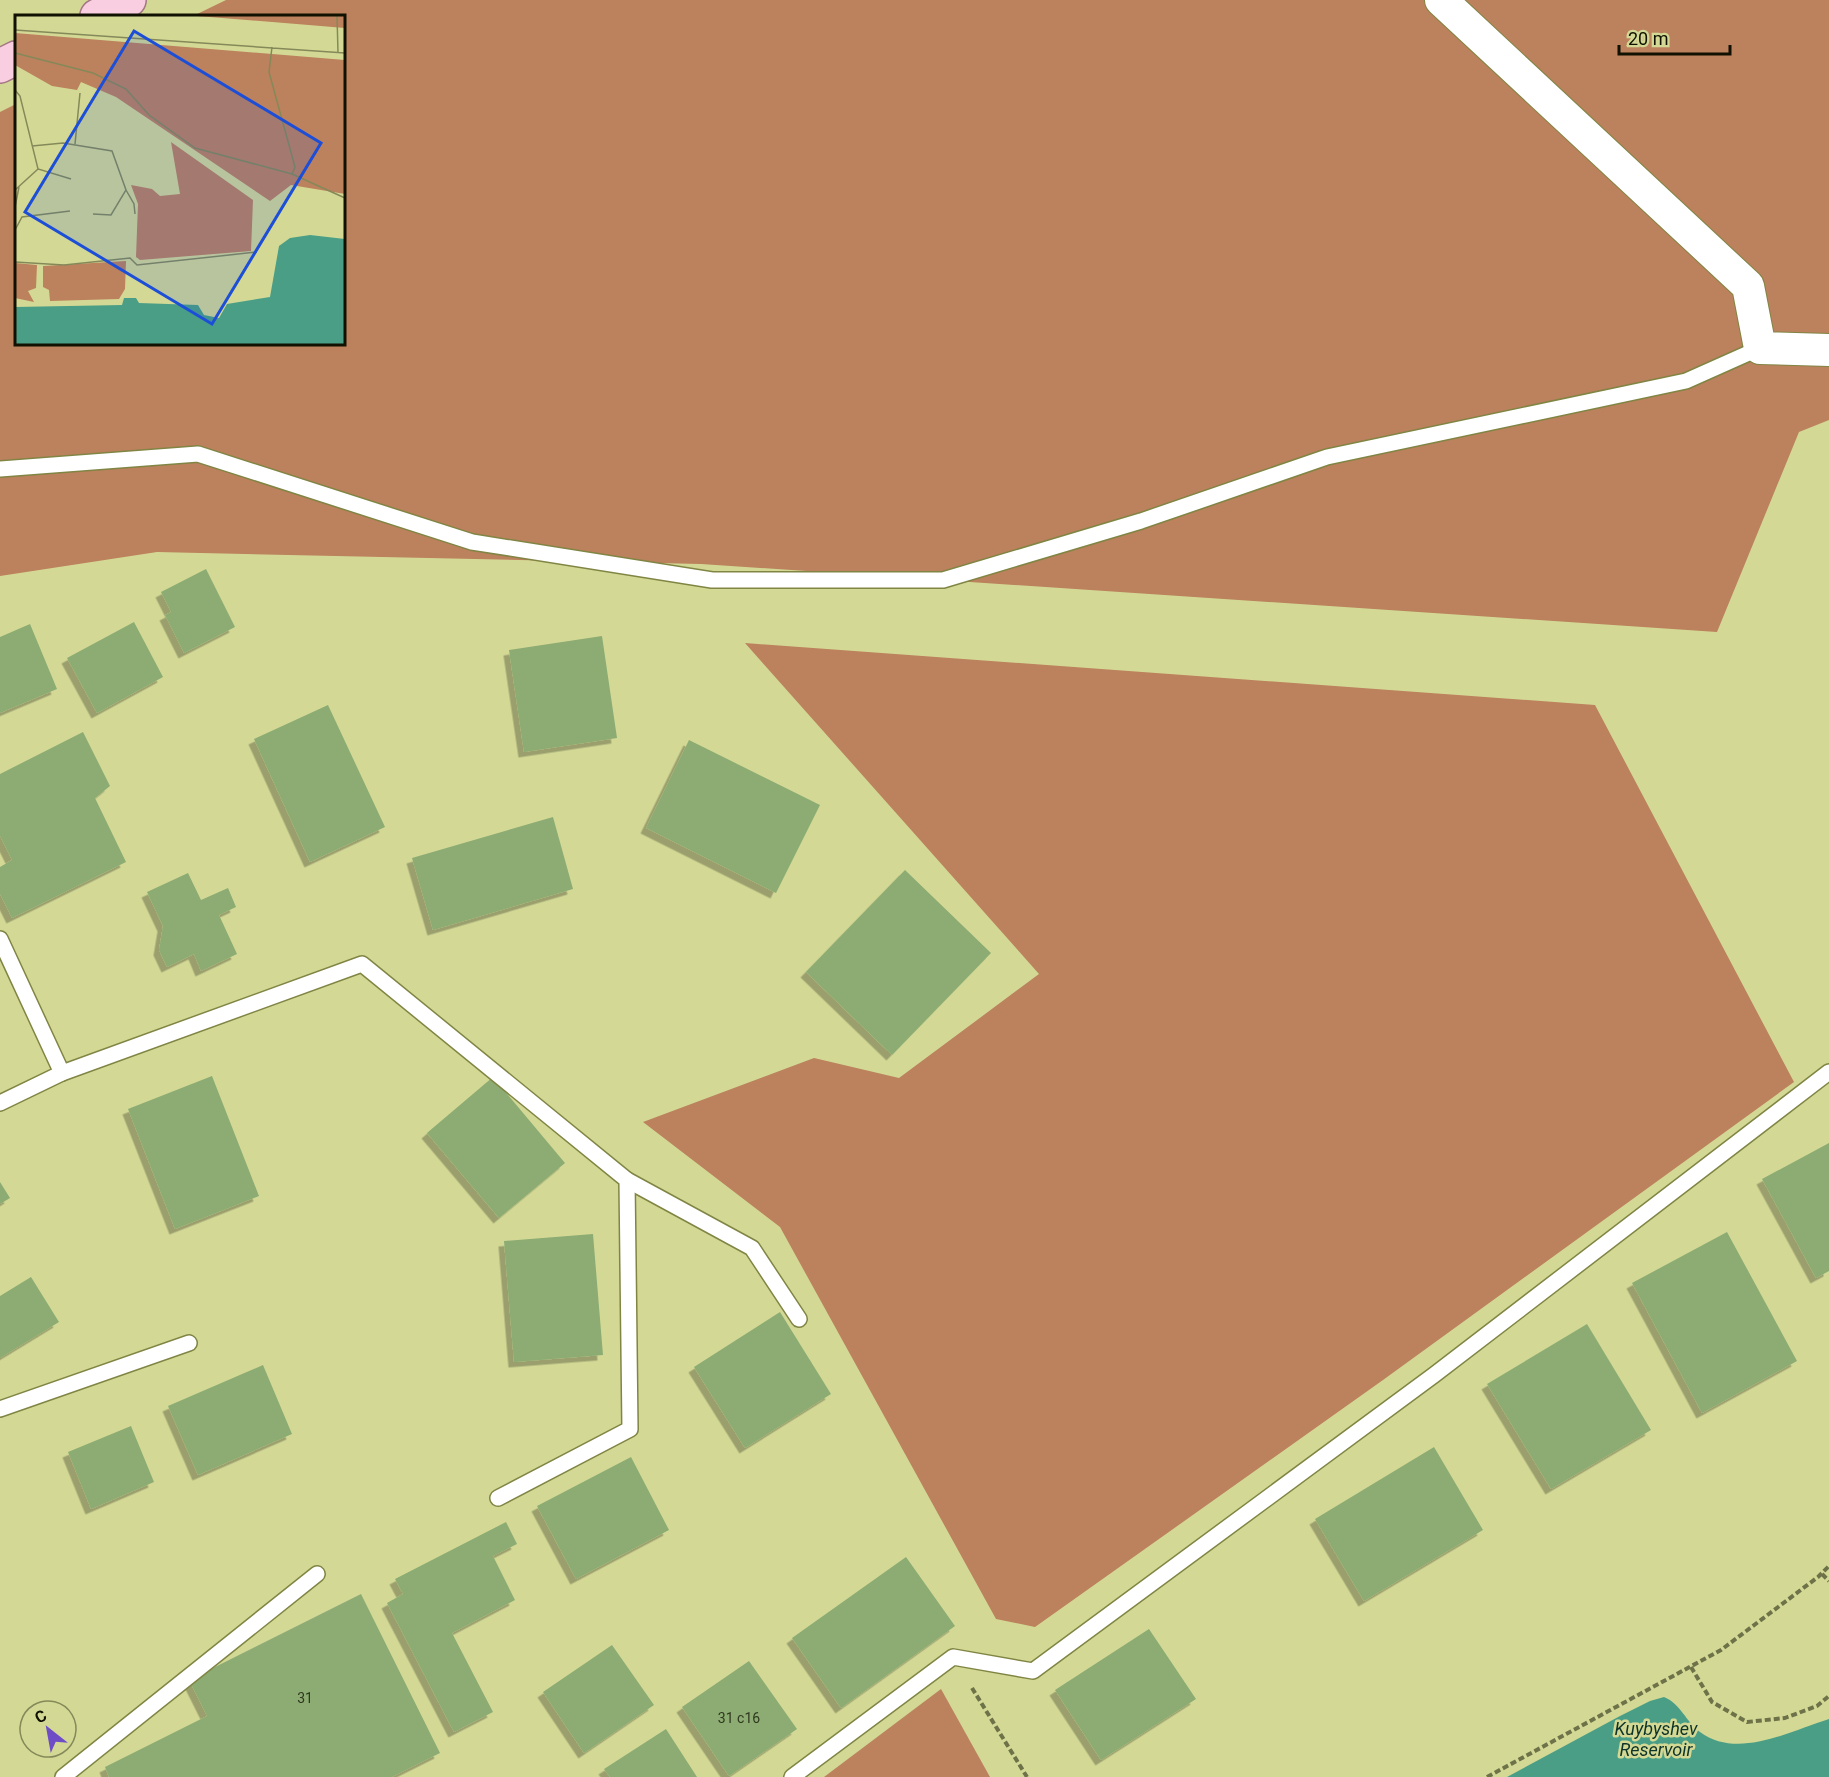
<svg xmlns="http://www.w3.org/2000/svg" width="1829" height="1777" font-family="Roboto,sans-serif">
<defs>
<filter id="shadow"><feDropShadow dx="-5.5" dy="5.5" stdDeviation="0" flood-color="#0004"/></filter>
</defs>
<rect width="100%" height="100%" fill="#d3d995"/>
<!-- forest -->
<g fill="#bc815d">
<path d="M 226,0 L 1829,0 L 1829,420 L 1799,432 L 1717,632 L 701,564 L 157,552 L 0,576 L 0,112 L 16,104 L 16,344 L 344,344 L 344,16 L 193,16 Z"/>
<path d="M 745,643 L 1595,705 L 1794,1082 L 1383,1380 L 1035,1627 L 996,1619 L 780,1227 L 643,1122 L 814,1058 L 899,1078 L 1039,974 Z"/>
<path d="M 941,1689 L 990,1777 L 824,1777 Z"/>
</g>
<!-- water -->
<path fill="#4b9e86" d="M 1664,1697 C 1681,1704 1686,1722 1700,1732 C 1738,1760 1790,1731 1829,1719 L 1829,1777 L 1507,1777 L 1620,1716 L 1650,1701 Z"/>
<!-- building -->
<g fill="#8cac73" filter="url(#shadow)">
<path d="M 206,569 L 235,627 L 184,653 L 165,615 L 171,612 L 161,592 Z"/>
<path d="M 134,622 L 163,677 L 97,713 L 67,658 Z"/>
<path d="M 30,624 L 57,689 L 0,713 L 0,637 Z"/>
<path d="M 602,636 L 617,738 L 524,752 L 509,650 Z"/>
<path d="M 328,705 L 385,827 L 310,862 L 254,739 Z"/>
<path d="M 83,732 L 110,786 L 95,798 L 126,862 L 12,918 L 0,894 L 0,867 L 12,860 L 0,836 L 0,774 Z"/>
<path d="M 689,740 L 820,805 L 776,893 L 646,828 Z"/>
<path d="M 553,817 L 573,889 L 433,930 L 412,858 Z"/>
<path d="M 905,870 L 991,953 L 892,1055 L 806,972 Z"/>
<path d="M 188,873 L 201,900 L 228,888 L 236,907 L 219,915 L 237,954 L 201,971 L 194,954 L 167,967 L 159,950 L 163,926 L 147,892 Z"/>
<path d="M 212,1076 L 259,1196 L 175,1229 L 128,1109 Z"/>
<path d="M 493,1077 L 565,1163 L 499,1218 L 427,1133 Z"/>
<path d="M 1829,1143 L 1829,1271 L 1816,1278 L 1762,1179 Z"/>
<path d="M 0,1182 L 10,1198 L 0,1204 Z"/>
<path d="M 1727,1232 L 1797,1361 L 1702,1413 L 1632,1283 Z"/>
<path d="M 593,1234 L 603,1355 L 514,1362 L 504,1241 Z"/>
<path d="M 31,1277 L 59,1322 L 0,1358 L 0,1296 Z"/>
<path d="M 780,1312 L 831,1394 L 745,1448 L 694,1367 Z"/>
<path d="M 1587,1324 L 1651,1430 L 1551,1489 L 1487,1384 Z"/>
<path d="M 263,1365 L 292,1434 L 198,1475 L 168,1406 Z"/>
<path d="M 131,1426 L 154,1482 L 91,1509 L 68,1452 Z"/>
<path d="M 1434,1447 L 1483,1530 L 1364,1601 L 1315,1519 Z"/>
<path d="M 631,1457 L 669,1530 L 576,1579 L 537,1506 Z"/>
<path d="M 506,1522 L 517,1544 L 493,1556 L 515,1600 L 452,1633 L 493,1712 L 454,1732 L 387,1603 L 403,1594 L 395,1579 Z"/>
<path d="M 906,1557 L 955,1626 L 841,1708 L 792,1638 Z"/>
<path d="M 361,1594 L 440,1753 L 392,1777 L 109,1777 L 105,1767 L 207,1716 L 189,1680 Z"/>
<path d="M 1149,1629 L 1196,1699 L 1101,1760 L 1055,1690 Z"/>
<path d="M 612,1645 L 654,1705 L 584,1753 L 543,1692 Z"/>
<path d="M 749,1661 L 797,1729 L 729,1776 L 682,1707 Z"/>
<path d="M 666,1729 L 697,1777 L 610,1777 L 604,1769 Z"/>
</g>
<g fill="none" stroke-linecap="round" stroke-linejoin="round">
<!-- service casing -->
<g stroke="#808544" stroke-width="18">
<g id="service">
<path d="M 0,469 L 198,454 L 472,542 L 712,580 L 943,580 L 1141,521 L 1327,457 L 1686,381 L 1760,348"/>
<path d="M 0,939 L 62,1073"/>
<path d="M 0,1103 L 62,1073 L 362,964 L 627,1180 L 630,1429 L 498,1498"/>
<path d="M 627,1180 L 752,1248 L 799,1319"/>
<path d="M 0,1409 L 189,1343"/>
<path d="M 63,1777 L 317,1574"/>
<path d="M 792,1777 L 953,1657 L 1033,1671 L 1434,1375 L 1829,1072"/>
</g>
</g>
<!-- minor casing -->
<g stroke="#808544" stroke-width="34">
<path id="minor" d="M 1441,0 L 1748,286 L 1760,348 L 1829,350"/>
</g>
<!-- primary casing -->
<g stroke="#a47684" stroke-width="36">
<g id="primary">
<path d="M 97,16 L 129,0"/>
<path d="M 0,66 L 16,58"/>
</g>
</g>
<!-- path -->
<g stroke="#6e7248" stroke-width="4" stroke-dasharray="6 3" stroke-linecap="butt">
<path d="M 1822,1574 L 1829,1581"/>
<path d="M 1691,1667 L 1712,1702 L 1747,1722 L 1785,1718 L 1817,1706 L 1829,1696"/>
<path d="M 972,1688 L 1027,1777"/>
<path d="M 1487,1777 L 1721,1650 L 1818,1577 L 1829,1566"/>
</g>
<!-- service -->
<use href="#service" stroke="#fff" stroke-width="15"/>
<!-- minor -->
<use href="#minor" stroke="#fff" stroke-width="32"/>
<!-- primary -->
<use href="#primary" stroke="#f8cee0" stroke-width="33"/>
</g>
<g text-anchor="middle" stroke-width="5" stroke-linejoin="round" paint-order="stroke">
<!-- number labels -->
<g font-size="14" fill="#2f381d">
<text x="305" y="1703">31</text>
<text x="739" y="1723">31 с16</text>
</g>
<!-- water labels -->
<g font-size="18" font-style="italic" fill="#0e342a" stroke="#d3d995">
<text x="1656" y="1735">Kuybyshev<tspan x="1656" dy="21">Reservoir</tspan></text>
</g>
</g>
<!-- overview -->
<g transform="translate(15 15)">
<rect width="330" height="330" fill="#d3d995"/>
<path d="M 170,0 L 330,0 L 330,13 ZM 0,18 L 330,45 L 330,179 L 276,170 L 255,186 L 101,82 L 66,67 L 62,75 L 37,71 L 0,50 ZM 156,127 L 238,185 L 236,236 L 125,245 L 121,242 L 123,189 L 116,170 L 137,174 L 145,181 L 165,179 ZM 111,246 L 110,274 L 104,284 L 35,286 L 34,275 L 28,272 L 28,251 ZM 0,248 L 22,250 L 21,273 L 13,276 L 19,287 L 0,283 Z" fill="#bc815d"/>
<path d="M 295,220 L 330,224 L 330,330 L 0,330 L 0,292 L 107,290 L 109,283 L 121,283 L 124,288 L 183,290 L 189,300 L 204,303 L 212,289 L 255,282 L 264,231 L 275,223 Z" fill="#4b9e86"/>
<path fill="none" stroke="#858959" stroke-width="1.5" d="M 322,0 L 323,38M 0,15 L 330,38M 257,32 L 254,57 L 280,152 L 277,159M 0,38 L 78,58 L 111,74 L 134,100 L 180,133 L 277,159 L 330,183M 0,75 L 5,81 L 23,154 L 56,164M 60,129 L 65,78M 17,131 L 48,128 L 97,136 L 111,175 L 96,200 L 78,199M 0,175 L 23,154M 111,175 L 119,189 L 120,199M 0,192 L 4,172M 0,215 L 7,202 L 55,196M 0,247 L 49,250 L 115,243 L 122,250 L 242,237"/>
<path fill="#1d4ed8" fill-opacity="0.15" stroke="#1d4ed8" stroke-width="3" d="M 119,16 L 306,128 L 197,309 L 10,197 Z"/>
<rect width="330" height="330" fill="none" stroke="#101100" stroke-width="3"/>
</g>
<!-- north arrow -->
<g transform="translate(48 1729) rotate(329)"><circle r="28" fill="#d3d995" stroke="#858959" stroke-width="1.5"/>
<path d="M0-4.5L10 22L0 15L-10 22Z" fill="#6f4dc6"/>
<text y="-9" font-size="16" font-weight="bold" text-anchor="middle" fill="#101100">С</text>
</g>
<!-- scale -->
<path d="M1619 45v9h111v-9" fill="none" stroke="#101100" stroke-width="3"/>
<text x="1628" y="45" font-size="18" fill="#101100" stroke="#d3d995" stroke-width="4.5" paint-order="stroke">20 m</text>
</svg>
